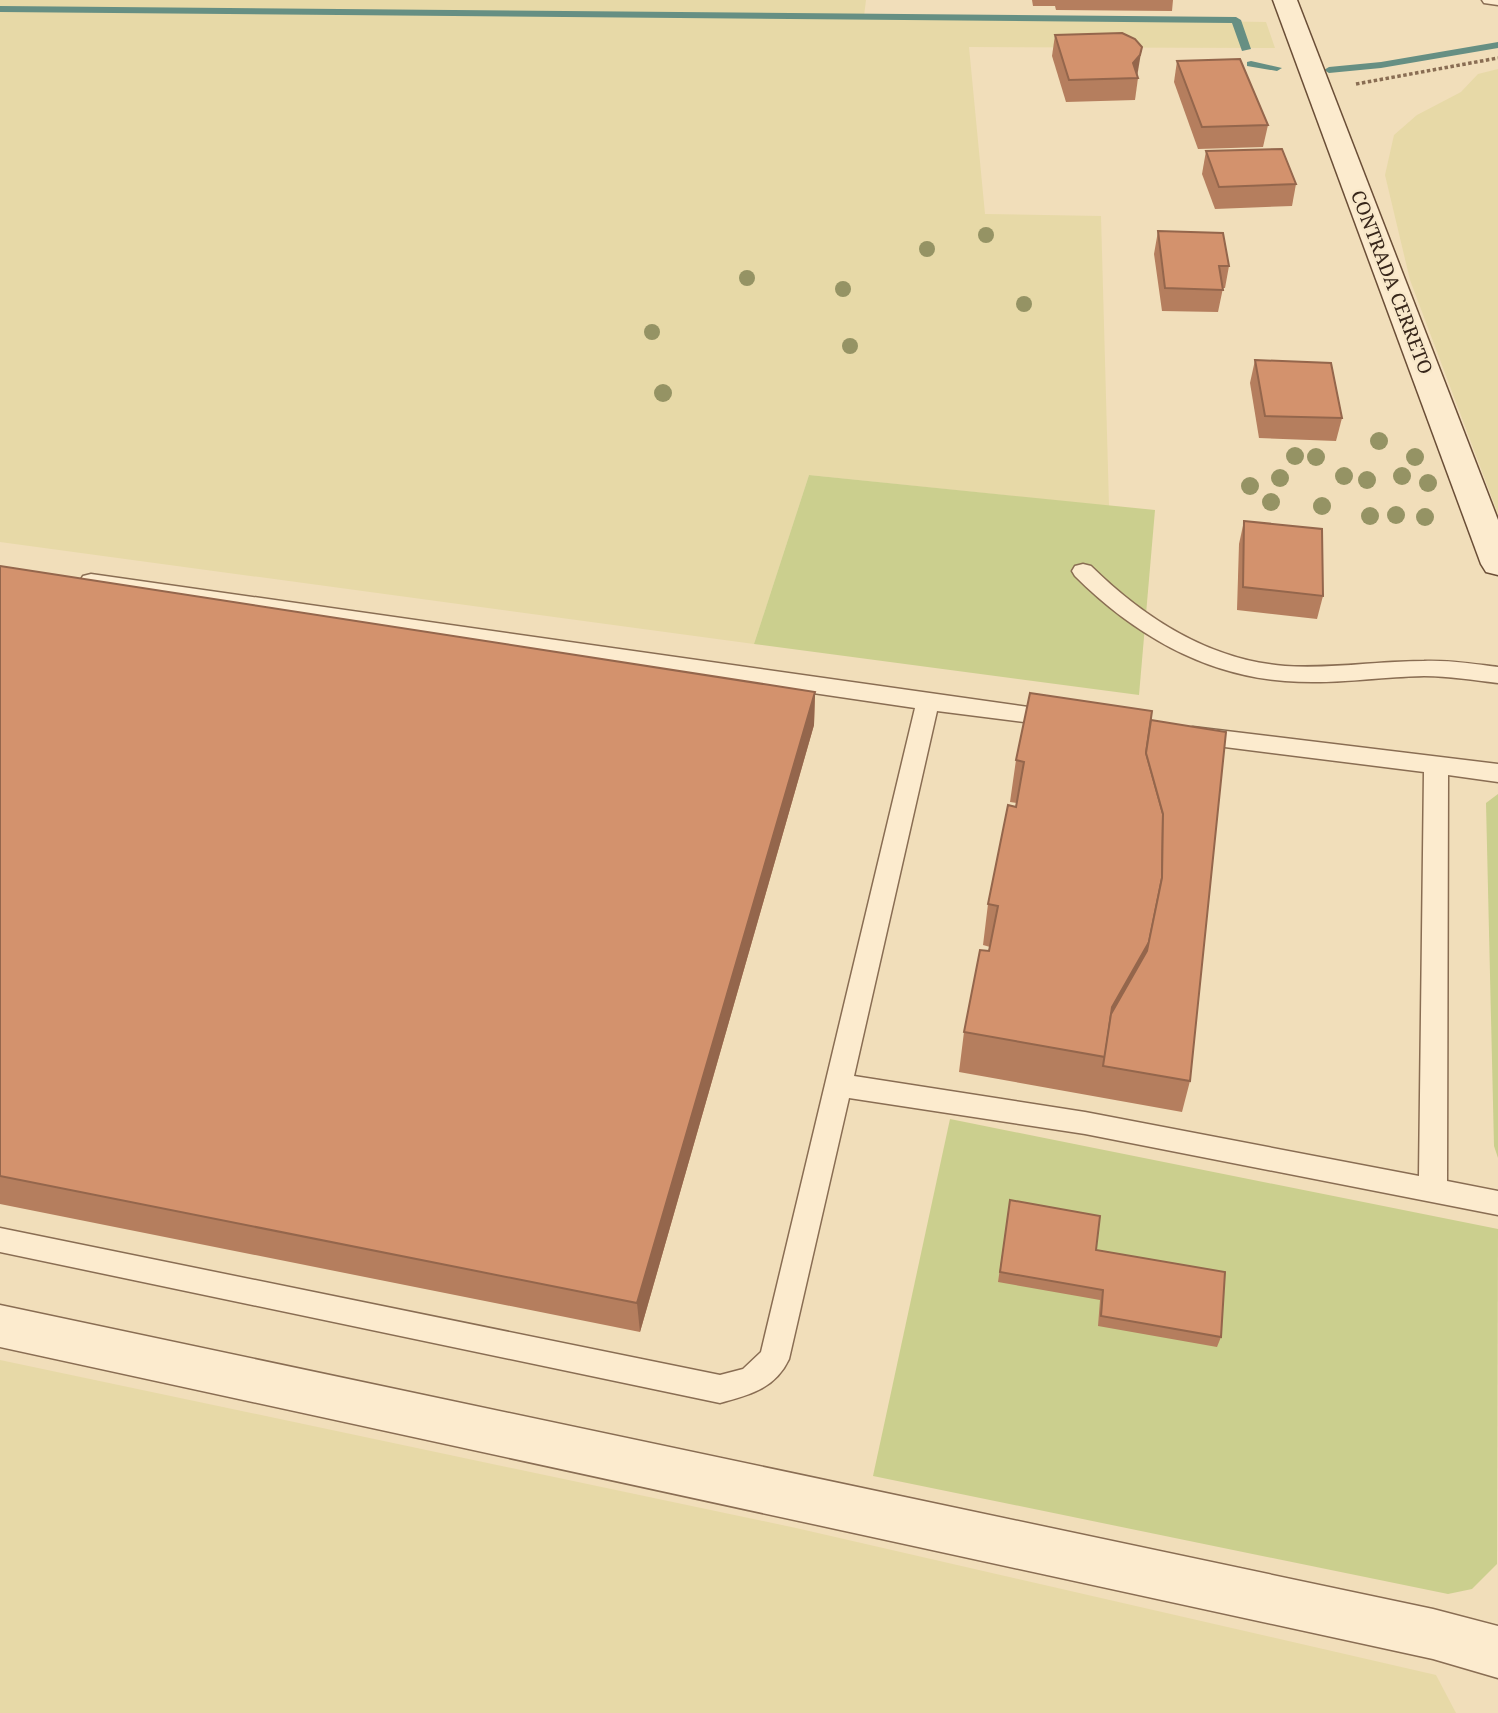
<svg xmlns="http://www.w3.org/2000/svg" width="1498" height="1713" font-family="'Noto Serif',serif">
<rect width="100%" height="100%" fill="#f1deba"/>
<!-- farmland -->
<g fill="#e7d9a7">
<path d="M 0,0 L 866,0 L 864,16 L 1266,22 L 1275,48 L 969,47 L 985,214 L 1101,216 L 1109,506 L 809,475 L 754,644 L 0,542 Z"/>
<path d="M 1498,69 L 1498,514 L 1410,280 L 1385,175 L 1394,135 L 1417,115 L 1461,92 L 1478,74 Z"/>
<path d="M 0,1360 L 796,1528 L 1436,1675 L 1456,1713 L 0,1713 Z"/>
</g>
<!-- green -->
<g fill="#cbcf8e">
<path d="M 809,475 L 1155,510 L 1139,695 L 754,644 Z"/>
<path d="M 1498,794 L 1498,1158 L 1494,1146 L 1486,803 Z"/>
<path d="M 950,1119 L 1498,1229 L 1497,1564 L 1472,1589 L 1448,1594 L 873,1476 Z"/>
</g>
<g fill="none" stroke-linecap="round" stroke-linejoin="round">
<!-- stream -->
<g fill="#668f83" fill-rule="evenodd">
<path d="M 0,6 L 1236,17 L 1241,20 L 1251,49 L 1242,51 L 1232,23 L 0,12 Z"/>
<path d="M 1498,42 L 1498,48 L 1381,68 L 1329,73 L 1324,70 L 1329,67 L 1381,62 Z"/>
<path d="M 1251,61 L 1282,68 L 1277,71 L 1247,66 L 1247,62 Z"/>
</g>
<!-- service casing -->
<g stroke="#896d53" stroke-width="3">
<g id="service">
<path d="M 1482,0 L 1498,0 L 1498,5 L 1484,3 Z"/>
<path d="M 1083,564 L 1091,566 C 1144,618 1209,660 1285,666 C 1332,669 1378,661 1424,661 C 1449,660 1473,664 1498,667 L 1498,683 C 1473,680 1449,676 1424,676 C 1378,677 1331,685 1285,681 C 1203,675 1132,633 1075,576 L 1072,571 L 1075,566 Z"/>
<path d="M 91,574 L 1064,712 L 1068,718 L 1064,724 L 1056,726 L 937,711 L 854,1076 L 1085,1112 L 1419,1176 L 1424,772 L 1193,743 L 1185,741 L 1181,735 L 1185,729 L 1193,727 L 1498,764 L 1498,782 L 1448,775 L 1447,1181 L 1498,1191 L 1498,1215 L 1085,1134 L 849,1098 L 789,1359 C 775,1389 749,1395 720,1403 L 0,1252 L 0,1228 L 720,1375 L 743,1369 L 761,1352 L 915,708 L 83,586 L 80,581 L 83,576 Z"/>
</g>
</g>
<!-- minor casing -->
<g stroke="#896d53" stroke-width="3">
<path id="minor" d="M 0,1305 L 1433,1609 L 1498,1626 L 1498,1678 L 1433,1659 L 0,1347 Z"/>
</g>
<!-- secondary casing -->
<g stroke="#6a4e37" stroke-width="3">
<path id="secondary" d="M 1273,0 L 1297,0 L 1498,520 L 1498,575 L 1486,572 L 1481,564 Z"/>
</g>
<!-- path -->
<path stroke="#896d53" stroke-width="3.5" stroke-dasharray="3.5 2.5" stroke-linecap="butt" d="M 1356,84 L 1498,58"/>
<!-- service -->
<use href="#service" fill="#fcebce" fill-rule="evenodd"/>
<!-- minor -->
<use href="#minor" fill="#fcebce" fill-rule="evenodd"/>
<!-- secondary -->
<use href="#secondary" fill="#fcebce" fill-rule="evenodd"/>
</g>
<!-- trees -->
<g fill="#959364">
<circle cx="986" cy="235" r="8"/>
<circle cx="927" cy="249" r="8"/>
<circle cx="747" cy="278" r="8"/>
<circle cx="843" cy="289" r="8"/>
<circle cx="1024" cy="304" r="8"/>
<circle cx="652" cy="332" r="8"/>
<circle cx="850" cy="346" r="8"/>
<circle cx="663" cy="393" r="9"/>
<circle cx="1379" cy="441" r="9"/>
<circle cx="1295" cy="456" r="9"/>
<circle cx="1316" cy="457" r="9"/>
<circle cx="1415" cy="457" r="9"/>
<circle cx="1344" cy="476" r="9"/>
<circle cx="1402" cy="476" r="9"/>
<circle cx="1280" cy="478" r="9"/>
<circle cx="1367" cy="480" r="9"/>
<circle cx="1428" cy="483" r="9"/>
<circle cx="1250" cy="486" r="9"/>
<circle cx="1271" cy="502" r="9"/>
<circle cx="1322" cy="506" r="9"/>
<circle cx="1396" cy="515" r="9"/>
<circle cx="1370" cy="516" r="9"/>
<circle cx="1425" cy="517" r="9"/>
</g>
<!-- wall -->
<g fill="#b57e5e">
<path d="M 1032,0 L 1173,0 L 1172,11 L 1056,10 L 1055,6 L 1033,6 Z"/>
<path d="M 1055,35 L 1137,76 L 1138,78 L 1135,100 L 1066,102 L 1052,56 Z"/>
<path d="M 1177,61 L 1268,125 L 1263,147 L 1198,149 L 1174,82 Z"/>
<path d="M 1206,151 L 1296,184 L 1292,206 L 1215,209 L 1202,174 Z"/>
<path d="M 1158,231 L 1229,266 L 1225,288 L 1223,288 L 1218,312 L 1162,311 L 1154,254 Z"/>
<path d="M 1255,360 L 1342,418 L 1336,441 L 1259,438 L 1250,383 Z"/>
<path d="M 1244,521 L 1323,596 L 1317,619 L 1237,610 L 1239,544 Z"/>
<path d="M 0,566 L 815,692 L 814,725 L 640,1332 L 0,1204 Z"/>
<path d="M 1151,720 L 1190,1081 L 1182,1112 L 959,1072 L 964,1032 L 990,947 L 983,945 L 988,904 L 1017,803 L 1010,802 L 1016,760 Z"/>
<path d="M 1010,1200 L 1096,1250 L 1221,1337 L 1217,1347 L 1098,1326 L 1100,1300 L 998,1282 Z"/>
</g>
<!-- shaded-wall -->
<g fill="#94664c">
<path d="M 1142,47 L 1137,77 L 1133,63 Z"/>
<path d="M 815,692 L 814,725 L 640,1332 L 637,1303 Z"/>
<path d="M 1149,942 L 1139,983 L 1107,1041 L 1112,1007 Z"/>
</g>
<!-- building -->
<g fill="#d3926d" stroke="#94664c" stroke-width="2">
<path d="M 1122,33 L 1135,39 L 1142,47 L 1140,55 L 1133,63 L 1138,78 L 1069,80 L 1055,35 Z"/>
<path d="M 1240,59 L 1268,125 L 1202,127 L 1177,61 Z"/>
<path d="M 1282,149 L 1296,184 L 1219,187 L 1206,151 Z"/>
<path d="M 1158,231 L 1223,233 L 1229,266 L 1219,266 L 1223,290 L 1165,288 Z"/>
<path d="M 1255,360 L 1331,363 L 1342,418 L 1265,416 Z"/>
<path d="M 1244,521 L 1322,529 L 1323,596 L 1243,587 Z"/>
<path d="M 0,566 L 815,692 L 637,1303 L 0,1176 Z"/>
<path d="M 1030,693 L 1152,711 L 1146,753 L 1163,814 L 1162,878 L 1149,942 L 1112,1007 L 1105,1057 L 964,1032 L 980,950 L 989,951 L 998,906 L 988,904 L 1008,805 L 1016,807 L 1024,762 L 1016,760 Z"/>
<path d="M 1151,720 L 1226,732 L 1190,1081 L 1103,1066 L 1111,1014 L 1147,951 L 1162,878 L 1163,814 L 1146,753 Z"/>
<path d="M 1010,1200 L 1100,1216 L 1096,1250 L 1225,1272 L 1221,1337 L 1101,1316 L 1103,1290 L 1000,1272 Z"/>
</g>
<g text-anchor="middle" stroke-width="5" stroke-linejoin="round" paint-order="stroke">
<!-- far-street labels -->
<g font-size="19" fill="#37261a" stroke="#f8e8ca">
<text transform="translate(1392 282) rotate(69)" y="7">CONTRADA CERRETO</text>
</g>
</g>
</svg>
